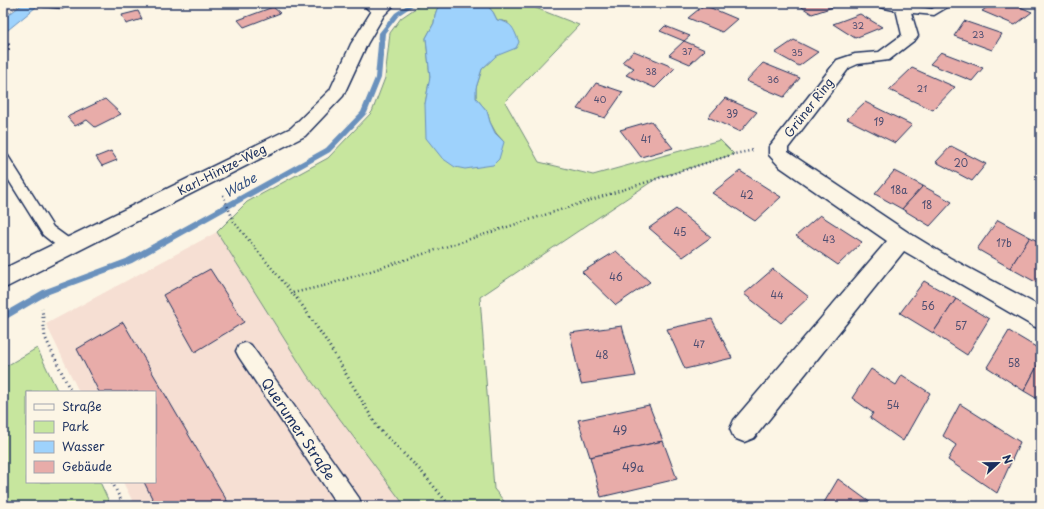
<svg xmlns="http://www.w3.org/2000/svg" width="1044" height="509" font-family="'Playpen Sans',sans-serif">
<rect width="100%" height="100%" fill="#fcf5e5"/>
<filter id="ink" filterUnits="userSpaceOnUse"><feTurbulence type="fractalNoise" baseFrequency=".025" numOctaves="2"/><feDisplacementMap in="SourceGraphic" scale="8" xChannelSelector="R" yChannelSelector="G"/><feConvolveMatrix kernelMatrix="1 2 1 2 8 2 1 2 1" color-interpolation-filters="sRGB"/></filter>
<g filter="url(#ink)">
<!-- built -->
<path fill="#f6dfd3" d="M 217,232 L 307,375 L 405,506 L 135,506 L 123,482 L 155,482 L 155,392 L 79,392 L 46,324 Z"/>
<!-- green -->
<g fill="#c7e69e" stroke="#718a7e">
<path d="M 423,3 L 443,3 L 437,9 L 435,15 L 434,23 L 426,38 L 430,77 L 425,104 L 504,142 L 496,133 L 490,122 L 487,111 L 476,98 L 476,88 L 482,69 L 496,56 L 508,22 L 497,20 L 493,12 L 485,3 L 523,3 L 579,25 L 505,102 L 539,162 L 593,175 L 720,140 L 734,154 L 657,178 L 480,297 L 494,489 L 508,506 L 405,506 L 307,375 L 217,232 L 247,202 L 328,158 L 372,112 L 385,78 L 390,33 L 401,18 Z"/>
<path d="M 37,348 L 58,392 L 27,392 L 27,482 L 100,482 L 111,506 L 3,506 L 3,368 Z"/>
</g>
<!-- water -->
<g fill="#9ed2fc" stroke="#6a91bd">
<path d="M 24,3 L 41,3 L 3,34 L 3,19 Z"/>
<path d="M 443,3 L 485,3 L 493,12 L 497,20 C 513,23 513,28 519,42 L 516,48 L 496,56 L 482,69 L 476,88 L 476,98 L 487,111 L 490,122 L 495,133 L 504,142 L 499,159 L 493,165 L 465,169 L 455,167 L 442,158 L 426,138 L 425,104 L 430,77 L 426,38 L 434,23 L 435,15 L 437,9 Z"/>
</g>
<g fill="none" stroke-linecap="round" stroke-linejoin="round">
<!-- stream -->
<path fill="#6a91bd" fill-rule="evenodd" d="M 410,3 L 417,3 L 399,15 L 385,33 L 381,78 L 367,113 L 330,152 L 132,263 L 49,294 L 3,321 L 3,313 L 43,290 L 126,259 L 326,148 L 361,112 L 375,78 L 379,33 L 395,13 Z"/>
</g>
<!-- building -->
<g fill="#e8aca9" stroke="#1b2f5e">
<path d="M 48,3 L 70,3 L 63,9 L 43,7 Z"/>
<path d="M 796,3 L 840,3 L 842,4 L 812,14 Z"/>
<path d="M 993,3 L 1011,3 L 1032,12 L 1015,25 L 982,11 Z"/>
<path d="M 704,5 L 737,19 L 722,32 L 688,18 Z"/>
<path d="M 273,7 L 280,13 L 244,27 L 238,20 Z"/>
<path d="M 138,11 L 142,19 L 126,24 L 122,15 Z"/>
<path d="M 860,14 L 882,27 L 855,38 L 833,24 Z"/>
<path d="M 964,21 L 1002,34 L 992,50 L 954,36 Z"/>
<path d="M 665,26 L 690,36 L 684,41 L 660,31 Z"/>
<path d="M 794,40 L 818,52 L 799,66 L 775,53 Z"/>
<path d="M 684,41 L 705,50 L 690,64 L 669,55 Z"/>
<path d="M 3,44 L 10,44 L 5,48 L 10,49 L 3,55 Z"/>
<path d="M 634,51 L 675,68 L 655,88 L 626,75 L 634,68 L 622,62 Z"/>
<path d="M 941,52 L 983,68 L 972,81 L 930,64 Z"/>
<path d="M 763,63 L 800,78 L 784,97 L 746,81 Z"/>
<path d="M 912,68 L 955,87 L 933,110 L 889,90 Z"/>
<path d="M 596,83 L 623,92 L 605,118 L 577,109 Z"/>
<path d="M 725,98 L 757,112 L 740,132 L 708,117 Z"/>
<path d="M 105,99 L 121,114 L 95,127 L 87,120 L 75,126 L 67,117 Z"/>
<path d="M 865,102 L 912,125 L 895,143 L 847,119 Z"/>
<path d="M 651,121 L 673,148 L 641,157 L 620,130 Z"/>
<path d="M 951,146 L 986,164 L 972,181 L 936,162 Z"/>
<path d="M 111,151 L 117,160 L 102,166 L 96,157 Z"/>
<path d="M 740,171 L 781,197 L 755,221 L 712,193 Z"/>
<path d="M 894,171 L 923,186 L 902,209 L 875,194 Z"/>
<path d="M 923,186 L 952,202 L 930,226 L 902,209 Z"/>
<path d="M 676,209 L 711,237 L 683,257 L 649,228 Z"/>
<path d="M 820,215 L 862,242 L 838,265 L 796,236 Z"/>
<path d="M 998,220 L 1030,237 L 1010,268 L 977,249 Z"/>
<path d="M 1030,237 L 1041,243 L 1041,285 L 1010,268 Z"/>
<path d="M 616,251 L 650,282 L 616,305 L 582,272 Z"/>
<path d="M 210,269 L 244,322 L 195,352 L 163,295 Z"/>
<path d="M 773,269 L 809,297 L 781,323 L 744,294 Z"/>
<path d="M 924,281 L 956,299 L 933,333 L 900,313 Z"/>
<path d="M 956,299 L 989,319 L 967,355 L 933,333 Z"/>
<path d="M 712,319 L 732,358 L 685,369 L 667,329 Z"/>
<path d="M 123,322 L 230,506 L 156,506 L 144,482 L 155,482 L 155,392 L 99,392 L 77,349 Z"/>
<path d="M 622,326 L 636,376 L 581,384 L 570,333 Z"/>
<path d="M 1009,331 L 1041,350 L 1041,359 L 1024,391 L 987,367 Z"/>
<path d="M 1041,359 L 1041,401 L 1024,391 Z"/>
<path d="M 871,369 L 896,385 L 902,375 L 930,393 L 903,441 L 870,418 L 873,413 L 852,398 Z"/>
<path d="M 960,404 L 1020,442 L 997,493 L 948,460 L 956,445 L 943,436 Z"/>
<path d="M 649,405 L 663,441 L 590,457 L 578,420 Z"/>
<path d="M 663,441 L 677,479 L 601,497 L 590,457 Z"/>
<path d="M 838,479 L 875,506 L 822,506 Z"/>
</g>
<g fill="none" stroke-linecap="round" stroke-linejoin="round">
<!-- service casing -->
<g stroke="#1b2f5e" stroke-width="3">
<g id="service">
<path d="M 361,3 L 373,3 L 383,12 L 382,14 L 374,14 Z"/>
<path d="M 870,3 L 890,3 L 932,9 L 941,3 L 954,3 L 934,15 L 903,12 L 871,5 Z"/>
<path d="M 3,154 L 8,156 L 53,227 L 75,243 L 77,247 L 75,251 L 69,253 L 63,251 L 43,235 L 3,171 Z"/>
<path d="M 245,343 L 251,345 L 359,498 L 362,506 L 338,506 L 239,357 L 236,351 L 239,345 Z"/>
</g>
</g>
<!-- minor casing -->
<g stroke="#1b2f5e" stroke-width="3">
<g id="minor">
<path d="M 380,3 L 396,3 L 384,15 L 367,44 L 343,96 L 305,136 L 3,289 L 3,269 L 291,128 L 330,90 L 351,44 L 373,9 Z"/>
<path d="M 903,5 L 908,6 L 910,9 L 918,36 L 916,39 L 889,60 L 858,64 L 849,68 L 788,148 L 788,152 L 909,233 L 950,258 L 1041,307 L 1041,329 L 1033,326 L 904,251 L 754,438 L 744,442 L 734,438 L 730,429 L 734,420 L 887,241 L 780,167 L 769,155 L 769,147 L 837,60 L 855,54 L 879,52 L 902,35 L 896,9 L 898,6 Z"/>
</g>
</g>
<!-- path-far2 -->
<path stroke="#1b2f5e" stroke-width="2" stroke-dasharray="0.5 2" stroke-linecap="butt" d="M 3,17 L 21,3"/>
<!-- path-far1 -->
<g stroke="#1b2f5e" stroke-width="2.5" stroke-dasharray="1 3" stroke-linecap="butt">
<path d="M 223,195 L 234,222 L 297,299"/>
<path d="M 293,293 L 327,285 L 734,154 L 755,150"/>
</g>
<!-- path -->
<g stroke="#1b2f5e" stroke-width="3" stroke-dasharray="1 3.5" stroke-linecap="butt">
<path d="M 297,298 L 327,342 L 378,428 L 421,471 L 450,506"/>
<path d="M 42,308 L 45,337 L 71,392"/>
<path d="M 112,482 L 124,506"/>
</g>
<!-- service -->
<use href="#service" fill="#fcf5e5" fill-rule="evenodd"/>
<!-- minor -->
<use href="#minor" fill="#fcf5e5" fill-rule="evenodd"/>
</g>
</g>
<g text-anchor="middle" stroke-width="3" stroke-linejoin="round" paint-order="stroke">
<!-- far-number labels -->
<g font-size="9" fill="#4e4e71">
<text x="858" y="29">32</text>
<text x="978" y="38">23</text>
<text x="687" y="55">37</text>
<text x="797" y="56">35</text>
<text x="651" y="75">38</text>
<text x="773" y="83">36</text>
<text x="922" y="92">21</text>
<text x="600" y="103">40</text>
</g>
<!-- number labels -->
<g font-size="10" fill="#4e4e71">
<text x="732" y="118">39</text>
<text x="879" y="126">19</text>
<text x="646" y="143">41</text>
<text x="961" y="167">20</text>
<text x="899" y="194">18a</text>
<text x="747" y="199">42</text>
<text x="927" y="209">18</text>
<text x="680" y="236">45</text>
<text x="829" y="243">43</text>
<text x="1004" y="247">17b</text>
<text x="616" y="281">46</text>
<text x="777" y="299">44</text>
<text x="928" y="310">56</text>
<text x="961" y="330">57</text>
<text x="699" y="348">47</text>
<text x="602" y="359">48</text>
<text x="1014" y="367">58</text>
<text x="893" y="409">54</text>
</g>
<!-- street labels -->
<g font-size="12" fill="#1b2f5e" stroke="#fcf5e5">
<text transform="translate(809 108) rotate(-52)" y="4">Grüner Ring</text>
<text transform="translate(222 170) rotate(-27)" y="4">Karl-Hintze-Weg</text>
</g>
<!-- near-number labels -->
<g font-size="12" fill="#4e4e71">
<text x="620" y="435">49</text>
<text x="633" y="472">49a</text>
</g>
<!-- water labels -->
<g font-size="13" font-style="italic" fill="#3c5886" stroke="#fcf5e5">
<text transform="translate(240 185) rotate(-29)" y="5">Wabe</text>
</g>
<!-- near-street labels -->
<g font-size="14" fill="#1b2f5e" stroke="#fcf5e5">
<text transform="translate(298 429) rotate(56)" y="5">Querumer Straße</text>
</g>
</g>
<!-- margin -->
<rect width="1044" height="509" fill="none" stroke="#fcf5e5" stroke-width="16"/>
<rect x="8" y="8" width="1028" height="493" fill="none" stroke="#1b2f5e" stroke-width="1.5" filter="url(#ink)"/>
<!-- legend -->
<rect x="26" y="391" width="130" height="92" fill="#fcf5e5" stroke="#a2a6af"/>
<rect x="34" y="404" width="20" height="6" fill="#fcf5e5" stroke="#a2a6af"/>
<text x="62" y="411" font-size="12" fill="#1b2f5e">Straße</text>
<rect x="34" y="421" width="20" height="12" fill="#c7e69e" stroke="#a2a6af"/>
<text x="62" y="431" font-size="12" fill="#1b2f5e">Park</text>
<rect x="34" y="441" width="20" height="12" fill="#9ed2fc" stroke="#a2a6af"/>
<text x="62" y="451" font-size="12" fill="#1b2f5e">Wasser</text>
<rect x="34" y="461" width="20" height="12" fill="#e8aca9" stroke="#a2a6af"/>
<text x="62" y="471" font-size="12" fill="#1b2f5e">Gebäude</text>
<!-- north arrow -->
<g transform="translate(998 463) rotate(68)" stroke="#fcf5e5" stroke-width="3" paint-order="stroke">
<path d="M0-3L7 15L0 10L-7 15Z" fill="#1b2f5e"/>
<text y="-6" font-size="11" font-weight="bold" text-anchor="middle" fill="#1b2f5e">N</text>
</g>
</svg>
